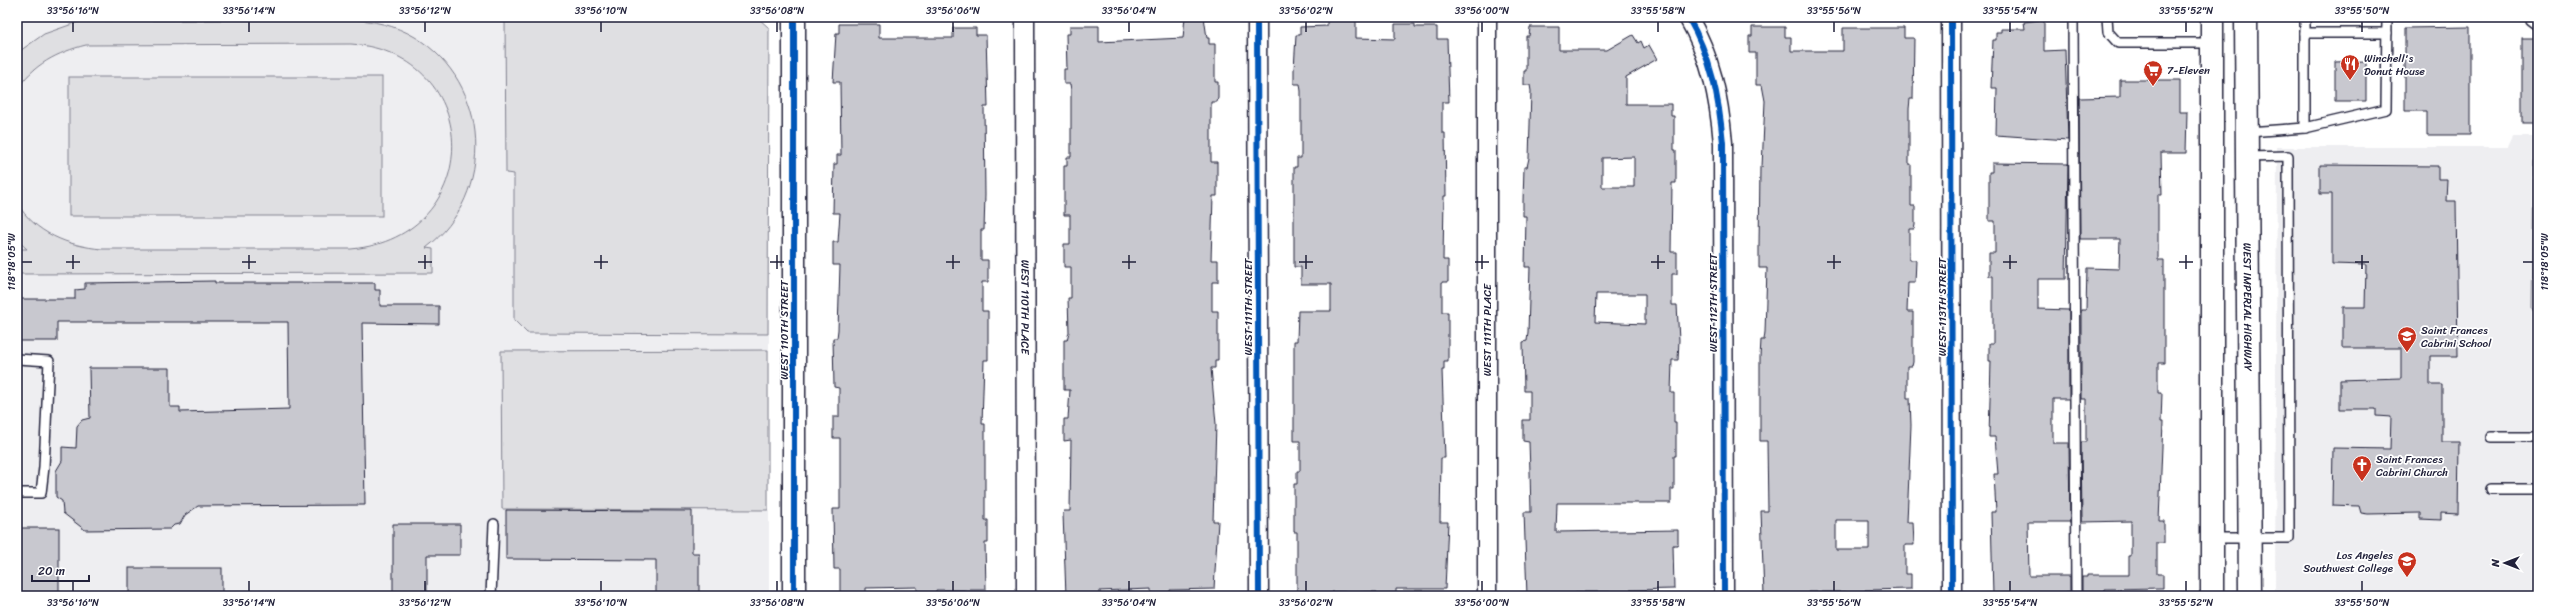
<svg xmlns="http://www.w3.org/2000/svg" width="2555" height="613" font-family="Sriracha,sans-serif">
<rect width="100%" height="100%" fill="#fff"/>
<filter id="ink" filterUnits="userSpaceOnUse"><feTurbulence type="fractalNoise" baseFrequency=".025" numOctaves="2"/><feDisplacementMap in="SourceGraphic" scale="8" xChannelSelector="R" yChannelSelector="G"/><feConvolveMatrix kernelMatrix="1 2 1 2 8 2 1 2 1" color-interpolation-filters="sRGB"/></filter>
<g filter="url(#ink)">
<!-- built -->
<g fill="#eeeef1">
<path d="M 17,17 L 757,17 L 769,28 L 769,596 L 17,596 Z"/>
<path d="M 2512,136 L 2538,136 L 2538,596 L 2275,596 L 2277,147 L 2507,147 Z"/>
</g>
<!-- pitch -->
<g fill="#dfdfe2" stroke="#80808e">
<path d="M 505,17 L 757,17 L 769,28 L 768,334 L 527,333 L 514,320 L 514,174 L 506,173 Z"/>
<path d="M 351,19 C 373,21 395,25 415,37 C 491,83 497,194 426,248 L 433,249 L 433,273 L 17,274 L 17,249 L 27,249 L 17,240 L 17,203 C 35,233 68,246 102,249 L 351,249 C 487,237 486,54 351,44 L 86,45 C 58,52 32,65 17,90 L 17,53 L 44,34 L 81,21 Z"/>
<rect x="69" y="77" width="313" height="139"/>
<path d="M 2534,161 L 2538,161 L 2538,310 L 2532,310 Z"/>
<path d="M 768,350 L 768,510 L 502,509 L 501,351 Z"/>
</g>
<!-- building -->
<g fill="#c8c8cf" stroke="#22223b" fill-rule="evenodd">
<path d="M 1185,17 L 1204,17 L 1207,38 L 1209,38 L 1209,44 L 1215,44 L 1215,82 L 1218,82 L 1218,98 L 1217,102 L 1211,102 L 1211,162 L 1217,162 L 1217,196 L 1213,196 L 1211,260 L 1218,260 L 1218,282 L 1212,282 L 1212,311 L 1218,311 L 1218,360 L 1215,360 L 1215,368 L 1211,368 L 1216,424 L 1213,521 L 1218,521 L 1214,589 L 1170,590 L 1170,596 L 1151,596 L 1151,589 L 1100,591 L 1100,596 L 1066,596 L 1063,514 L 1064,511 L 1070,511 L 1071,440 L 1064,441 L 1064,419 L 1068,419 L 1070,390 L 1064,390 L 1064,340 L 1067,340 L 1069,332 L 1068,298 L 1071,298 L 1071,267 L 1064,267 L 1064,244 L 1070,244 L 1070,215 L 1064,215 L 1064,166 L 1067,166 L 1067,157 L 1071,157 L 1071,90 L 1070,84 L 1064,84 L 1064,69 L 1067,69 L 1066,34 L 1070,34 L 1070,26 L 1099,26 L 1099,42 L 1183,38 Z"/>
<path d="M 1327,17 L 1356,20 L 1356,38 L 1395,39 L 1395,24 L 1415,24 L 1415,27 L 1437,27 L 1437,39 L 1447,39 L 1449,102 L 1442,102 L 1442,133 L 1445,133 L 1446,196 L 1444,196 L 1443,260 L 1448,260 L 1448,282 L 1442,282 L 1442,312 L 1448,312 L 1448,361 L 1444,361 L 1444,370 L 1442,370 L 1445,458 L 1441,458 L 1440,522 L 1448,522 L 1445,589 L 1396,589 L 1396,596 L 1377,596 L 1377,592 L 1332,592 L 1332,596 L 1297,596 L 1297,532 L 1294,532 L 1294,484 L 1297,484 L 1297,471 L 1300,471 L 1300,441 L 1294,441 L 1294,341 L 1297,341 L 1298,311 L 1331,311 L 1331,284 L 1301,284 L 1301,267 L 1294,267 L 1294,167 L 1297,167 L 1297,158 L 1301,158 L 1301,91 L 1300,84 L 1294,84 L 1294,70 L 1296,35 L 1300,35 L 1300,27 L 1327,26 Z"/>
<path d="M 2040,20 L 2044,21 L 2044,51 L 2065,50 L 2068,140 L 1996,135 L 1997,88 L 1991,88 L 1993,40 L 1996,40 L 1996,32 L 2001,32 L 2001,29 L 2025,29 L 2024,22 Z"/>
<path d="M 839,24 L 879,24 L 879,38 L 953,38 L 953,28 L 976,28 L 976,35 L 986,35 L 988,107 L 984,107 L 985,195 L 984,230 L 981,230 L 981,260 L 988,260 L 988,282 L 982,282 L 982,311 L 988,311 L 988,360 L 984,360 L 982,424 L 985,424 L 985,520 L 988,520 L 988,543 L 985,543 L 986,590 L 936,590 L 936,596 L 917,596 L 917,587 L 866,588 L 866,596 L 840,596 L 840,569 L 834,569 L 833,509 L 840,509 L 840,438 L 833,438 L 833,417 L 839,417 L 839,388 L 834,387 L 833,338 L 837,338 L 838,330 L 840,265 L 833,265 L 833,242 L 838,242 L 840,213 L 833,213 L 834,164 L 837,164 L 837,155 L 841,155 L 840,82 L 833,82 L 836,33 L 839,33 Z"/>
<path d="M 1530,27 L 1559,27 L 1559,50 L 1607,50 L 1633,35 L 1638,43 L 1641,41 L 1644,48 L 1649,45 L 1657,59 L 1626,77 L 1626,104 L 1671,104 L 1671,116 L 1674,116 L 1674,150 L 1676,150 L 1676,183 L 1672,183 L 1671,252 L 1677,252 L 1677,274 L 1672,274 L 1672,305 L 1677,305 L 1679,340 L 1678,360 L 1672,360 L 1671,393 L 1674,393 L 1674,422 L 1676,422 L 1676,456 L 1674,456 L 1674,489 L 1671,489 L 1671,503 L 1557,503 L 1556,532 L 1678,530 L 1678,545 L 1673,545 L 1674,589 L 1630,590 L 1630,596 L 1611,596 L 1611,592 L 1576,592 L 1576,596 L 1527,596 L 1524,512 L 1531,512 L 1530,472 L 1529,442 L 1523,441 L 1523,420 L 1530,420 L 1530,391 L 1524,391 L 1523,342 L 1527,341 L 1528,332 L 1530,267 L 1525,267 L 1526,216 L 1523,216 L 1523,201 L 1524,167 L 1527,167 L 1529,158 L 1531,91 L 1530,85 L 1524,85 L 1524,71 L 1526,71 L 1526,36 L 1529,36 ZM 1634,157 L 1634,187 L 1602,187 L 1602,158 ZM 1596,294 L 1645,294 L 1645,324 L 1595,322 Z"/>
<path d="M 1752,27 L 1785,27 L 1785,37 L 1791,37 L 1791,51 L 1843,51 L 1843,28 L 1904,28 L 1904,38 L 1914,38 L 1913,99 L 1910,99 L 1909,109 L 1909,164 L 1911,164 L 1911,206 L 1915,206 L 1915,225 L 1914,229 L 1909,229 L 1909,260 L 1916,260 L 1915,283 L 1908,283 L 1907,312 L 1913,312 L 1913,362 L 1912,366 L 1907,366 L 1907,398 L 1910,398 L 1911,425 L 1907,522 L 1913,522 L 1914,545 L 1905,545 L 1905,574 L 1911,574 L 1911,589 L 1865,590 L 1865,596 L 1846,596 L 1846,592 L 1808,592 L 1808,596 L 1764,596 L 1761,511 L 1768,511 L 1767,441 L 1760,441 L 1760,357 L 1761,340 L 1764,340 L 1765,332 L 1767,268 L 1759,268 L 1759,246 L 1760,167 L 1762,167 L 1765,101 L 1762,85 L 1756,85 L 1756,53 L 1749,53 L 1749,36 L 1752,36 ZM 1836,520 L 1869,520 L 1869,550 L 1836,550 Z"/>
<path d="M 2470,27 L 2470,135 L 2427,135 L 2427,111 L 2405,111 L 2405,28 Z"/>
<rect x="2522" y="38" width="16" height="86"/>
<path d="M 2366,61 L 2366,101 L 2335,101 L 2335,62 Z"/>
<path d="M 2120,80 L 2180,80 L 2180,112 L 2187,112 L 2186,153 L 2161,153 L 2162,195 L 2158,195 L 2158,260 L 2164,260 L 2164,363 L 2158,363 L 2158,393 L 2162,393 L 2161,422 L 2163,422 L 2159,521 L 2164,521 L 2164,543 L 2157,543 L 2157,574 L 2163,574 L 2163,588 L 2105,589 L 2105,596 L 2086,596 L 2086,593 L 2082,593 L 2082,577 L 2087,577 L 2087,575 L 2129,575 L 2129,556 L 2131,556 L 2131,521 L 2082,522 L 2081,442 L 2086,442 L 2086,399 L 2081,399 L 2081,310 L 2086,310 L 2087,268 L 2119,269 L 2120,239 L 2080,239 L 2079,98 L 2120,97 Z"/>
<path d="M 1992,163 L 2068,164 L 2066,279 L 2038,279 L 2038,309 L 2069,310 L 2069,399 L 2053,399 L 2053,443 L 2069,443 L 2070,522 L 2028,522 L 2029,576 L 2070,576 L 2070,593 L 2027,593 L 2027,596 L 1993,596 L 1991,512 L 1996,512 L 1994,474 L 1998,474 L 1995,437 L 1989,437 L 1991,361 L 1989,361 L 1989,344 L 1993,344 L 1993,276 L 1989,276 L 1989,253 L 1995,253 L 1995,221 L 1989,221 L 1989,172 L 1992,172 Z"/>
<path d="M 2320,165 L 2438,166 L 2438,179 L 2447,179 L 2446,201 L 2456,201 L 2458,356 L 2430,356 L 2430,385 L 2442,385 L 2442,442 L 2459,442 L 2458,514 L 2441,513 L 2441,520 L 2420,519 L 2420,513 L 2368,514 L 2361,513 L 2359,506 L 2332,505 L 2333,448 L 2390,449 L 2391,417 L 2376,416 L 2376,409 L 2340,409 L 2340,380 L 2401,378 L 2401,348 L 2343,348 L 2343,307 L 2365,307 L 2366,265 L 2332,264 L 2332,194 L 2320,194 Z"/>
<path d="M 215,281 L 215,283 L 375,283 L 375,290 L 380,290 L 380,306 L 439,306 L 439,324 L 362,323 L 365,505 L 198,506 L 185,515 L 180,524 L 174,525 L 170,529 L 85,530 L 63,513 L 62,501 L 56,497 L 56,471 L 62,461 L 62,447 L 76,448 L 77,426 L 82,420 L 90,418 L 89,368 L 170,368 L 170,407 L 180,407 L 180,412 L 289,409 L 288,322 L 57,322 L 57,341 L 17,341 L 17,299 L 75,299 L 75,290 L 85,289 L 85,283 Z"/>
<path d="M 506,510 L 692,511 L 692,553 L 699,553 L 699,596 L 656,596 L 656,560 L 506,559 Z"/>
<path d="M 393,524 L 460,524 L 460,555 L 427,555 L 427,596 L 393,596 Z"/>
<rect x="17" y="528" width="42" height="68"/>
<rect x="129" y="568" width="93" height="28"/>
</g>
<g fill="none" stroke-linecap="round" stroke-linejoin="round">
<!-- service casing -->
<g stroke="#22223b" stroke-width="12">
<g id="service">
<path d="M 2073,17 L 2076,596"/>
<path d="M 2107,17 L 2108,32 L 2118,43 L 2212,43"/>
<path d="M 2530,17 L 2530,20 L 2538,26"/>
<path d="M 2305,33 L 2387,33"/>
<path d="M 2305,128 L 2305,17"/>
<path d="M 2248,132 L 2305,128 L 2386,109 L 2387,17"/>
<path d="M 17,359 L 49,361 L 44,467 L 41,493 L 17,493"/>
<path d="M 2491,437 L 2538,437"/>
<path d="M 2490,489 L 2538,489"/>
<path d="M 2212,538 L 2289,538 L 2288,156 L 2248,157"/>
<path d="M 491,596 L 494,524"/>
</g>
</g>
<!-- minor casing -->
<g stroke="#22223b" stroke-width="21">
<g id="minor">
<path id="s1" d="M 1025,17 L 1026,596"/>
<path d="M 1257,17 L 1259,596"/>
<path d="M 1487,17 L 1487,596"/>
<path d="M 1688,17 C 1711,57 1719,97 1723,143 L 1724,596"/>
<path d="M 1951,17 L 1952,596"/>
</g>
</g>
<!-- tertiary casing -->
<g stroke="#22223b" stroke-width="25">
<path id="tertiary" d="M 794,17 L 794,596"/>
</g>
<!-- primary casing -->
<g stroke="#22223b" stroke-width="25">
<g id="primary">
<path id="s2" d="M 2246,17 L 2250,596"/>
<path d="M 2212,596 L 2212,17"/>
</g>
</g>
<!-- service -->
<use href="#service" stroke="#fff" stroke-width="9"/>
<!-- minor -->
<use href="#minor" stroke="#fff" stroke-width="18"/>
<!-- tertiary -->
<use href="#tertiary" stroke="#fff" stroke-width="22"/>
<!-- primary -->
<use href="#primary" stroke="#fff" stroke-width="22"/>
<!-- cycleway casing -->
<g stroke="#fff" stroke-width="8">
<g id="cycleway">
<path d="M 794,17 L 794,596"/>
<path d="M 1257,17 L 1259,596"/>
<path d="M 1688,17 C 1711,57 1719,97 1723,143 L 1724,596"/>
<path d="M 1951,17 L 1952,596"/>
</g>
</g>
<!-- cycleway -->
<use href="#cycleway" stroke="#0057b8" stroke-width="6"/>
</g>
</g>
<!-- ticks -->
<path fill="none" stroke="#22223b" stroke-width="1.5" d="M 73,22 L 73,32M 249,22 L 249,32M 425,22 L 425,32M 601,22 L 601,32M 777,22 L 777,32M 953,22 L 953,32M 1129,22 L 1129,32M 1306,22 L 1306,32M 1482,22 L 1482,32M 1658,22 L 1658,32M 1834,22 L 1834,32M 2010,22 L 2010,32M 2186,22 L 2186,32M 2362,22 L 2362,32M 73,255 L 73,269M 249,255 L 249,269M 425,255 L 425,269M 601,255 L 601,269M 777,255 L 777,269M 953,255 L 953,269M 1129,255 L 1129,269M 1306,255 L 1306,269M 1482,255 L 1482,269M 1658,255 L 1658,269M 1834,255 L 1834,269M 2010,255 L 2010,269M 2186,255 L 2186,269M 2362,255 L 2362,269M 22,262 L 32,262M 66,262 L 80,262M 242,262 L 256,262M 418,262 L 432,262M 594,262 L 608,262M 770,262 L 784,262M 946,262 L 960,262M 1122,262 L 1136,262M 1299,262 L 1313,262M 1475,262 L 1489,262M 1651,262 L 1665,262M 1827,262 L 1841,262M 2003,262 L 2017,262M 2179,262 L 2193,262M 2355,262 L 2369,262M 2523,262 L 2533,262M 73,581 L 73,591M 249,581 L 249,591M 425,581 L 425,591M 601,581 L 601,591M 777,581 L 777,591M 953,581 L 953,591M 1129,581 L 1129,591M 1306,581 L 1306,591M 1482,581 L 1482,591M 1658,581 L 1658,591M 1834,581 L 1834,591M 2010,581 L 2010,591M 2186,581 L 2186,591M 2362,581 L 2362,591"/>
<!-- icons -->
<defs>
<g id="restaurant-pin" transform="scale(1)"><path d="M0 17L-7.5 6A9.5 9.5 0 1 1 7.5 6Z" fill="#c8321e" stroke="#fff"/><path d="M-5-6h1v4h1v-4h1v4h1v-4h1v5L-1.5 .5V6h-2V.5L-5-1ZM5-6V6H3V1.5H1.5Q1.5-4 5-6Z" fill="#fff"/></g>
<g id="supermarket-pin" transform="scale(1)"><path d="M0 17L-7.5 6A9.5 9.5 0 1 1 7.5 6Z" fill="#c8321e" stroke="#fff"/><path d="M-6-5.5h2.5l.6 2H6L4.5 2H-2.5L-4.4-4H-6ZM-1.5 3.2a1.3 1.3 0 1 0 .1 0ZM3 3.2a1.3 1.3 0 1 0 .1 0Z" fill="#fff"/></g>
<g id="school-pin" transform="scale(1)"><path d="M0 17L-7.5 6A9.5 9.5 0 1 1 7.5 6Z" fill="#c8321e" stroke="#fff"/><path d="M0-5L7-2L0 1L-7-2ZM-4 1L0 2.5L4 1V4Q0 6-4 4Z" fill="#fff"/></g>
<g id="church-pin" transform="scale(1)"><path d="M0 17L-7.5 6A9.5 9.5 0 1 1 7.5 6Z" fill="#c8321e" stroke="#fff"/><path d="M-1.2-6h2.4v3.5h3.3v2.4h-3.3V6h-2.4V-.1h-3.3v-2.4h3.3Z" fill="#fff"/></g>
<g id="university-pin" transform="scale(1)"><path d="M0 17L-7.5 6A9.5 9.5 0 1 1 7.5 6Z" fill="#c8321e" stroke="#fff"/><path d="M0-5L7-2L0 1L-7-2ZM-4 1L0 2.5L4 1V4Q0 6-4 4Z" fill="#fff"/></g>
</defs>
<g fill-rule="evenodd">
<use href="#restaurant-pin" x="2350" y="64"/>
<use href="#supermarket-pin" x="2153" y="70"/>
<use href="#school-pin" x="2407" y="336"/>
<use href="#church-pin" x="2362" y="465"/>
<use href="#university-pin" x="2407" y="561"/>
</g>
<g text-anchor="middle" stroke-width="3.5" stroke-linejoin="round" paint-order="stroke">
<!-- poi labels -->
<g font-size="11" fill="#22223b" stroke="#fff" text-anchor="start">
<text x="2364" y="62">Winchell's<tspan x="2364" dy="13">Donut House</tspan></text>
<text x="2167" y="74">7-Eleven</text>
<text x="2421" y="334">Saint Frances<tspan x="2421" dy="13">Cabrini School</tspan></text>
<text x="2376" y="463">Saint Frances<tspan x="2376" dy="13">Cabrini Church</tspan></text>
<text x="2393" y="559" text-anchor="end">Los Angeles<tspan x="2393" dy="13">Southwest College</tspan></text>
</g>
<!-- street labels -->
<g font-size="11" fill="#22223b" stroke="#fff">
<text transform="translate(1713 303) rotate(-90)" y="4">WEST 112TH STREET</text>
<text dy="4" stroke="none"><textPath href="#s2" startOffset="290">WEST IMPERIAL HIGHWAY</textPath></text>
<text dy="4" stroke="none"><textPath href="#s1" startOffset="290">WEST 110TH PLACE</textPath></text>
<text transform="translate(1248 307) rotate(-90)" y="4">WEST 111TH STREET</text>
<text transform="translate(1942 307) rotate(-90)" y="4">WEST 113TH STREET</text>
<text transform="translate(784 330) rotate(-90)" y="4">WEST 110TH STREET</text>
<text transform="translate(1487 330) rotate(-90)" y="4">WEST 111TH PLACE</text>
</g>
</g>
<!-- margin -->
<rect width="2555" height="613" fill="none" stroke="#fff" stroke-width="44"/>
<!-- north arrow -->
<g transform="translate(2505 563) rotate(270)" stroke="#ffffff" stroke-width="3" paint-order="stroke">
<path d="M0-3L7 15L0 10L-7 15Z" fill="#22223b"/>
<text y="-6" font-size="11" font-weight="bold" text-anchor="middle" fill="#22223b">N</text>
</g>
<!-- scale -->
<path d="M32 575v6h57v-6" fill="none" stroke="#22223b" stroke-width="2"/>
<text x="38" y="575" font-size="12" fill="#22223b" stroke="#ffffff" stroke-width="3" paint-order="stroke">20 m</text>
<rect x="22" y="22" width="2511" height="569" fill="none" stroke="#22223b" stroke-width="1.5"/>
<g font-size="10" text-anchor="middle" fill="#22223b">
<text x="73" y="14">33°56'16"N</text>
<text x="249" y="14">33°56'14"N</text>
<text x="425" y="14">33°56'12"N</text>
<text x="601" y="14">33°56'10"N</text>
<text x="777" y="14">33°56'08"N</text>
<text x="953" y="14">33°56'06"N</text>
<text x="1129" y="14">33°56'04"N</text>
<text x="1306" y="14">33°56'02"N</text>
<text x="1482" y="14">33°56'00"N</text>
<text x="1658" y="14">33°55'58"N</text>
<text x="1834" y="14">33°55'56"N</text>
<text x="2010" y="14">33°55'54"N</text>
<text x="2186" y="14">33°55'52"N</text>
<text x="2362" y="14">33°55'50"N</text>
<text transform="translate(2544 262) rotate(-90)" y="4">118°18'05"W</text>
<text transform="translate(11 262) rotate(-90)" y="4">118°18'05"W</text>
<text x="73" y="606">33°56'16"N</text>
<text x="249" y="606">33°56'14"N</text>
<text x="425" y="606">33°56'12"N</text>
<text x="601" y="606">33°56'10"N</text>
<text x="777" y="606">33°56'08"N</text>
<text x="953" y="606">33°56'06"N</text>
<text x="1129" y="606">33°56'04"N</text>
<text x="1306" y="606">33°56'02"N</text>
<text x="1482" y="606">33°56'00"N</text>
<text x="1658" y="606">33°55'58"N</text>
<text x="1834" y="606">33°55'56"N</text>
<text x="2010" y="606">33°55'54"N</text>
<text x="2186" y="606">33°55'52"N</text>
<text x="2362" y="606">33°55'50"N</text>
</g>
</svg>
